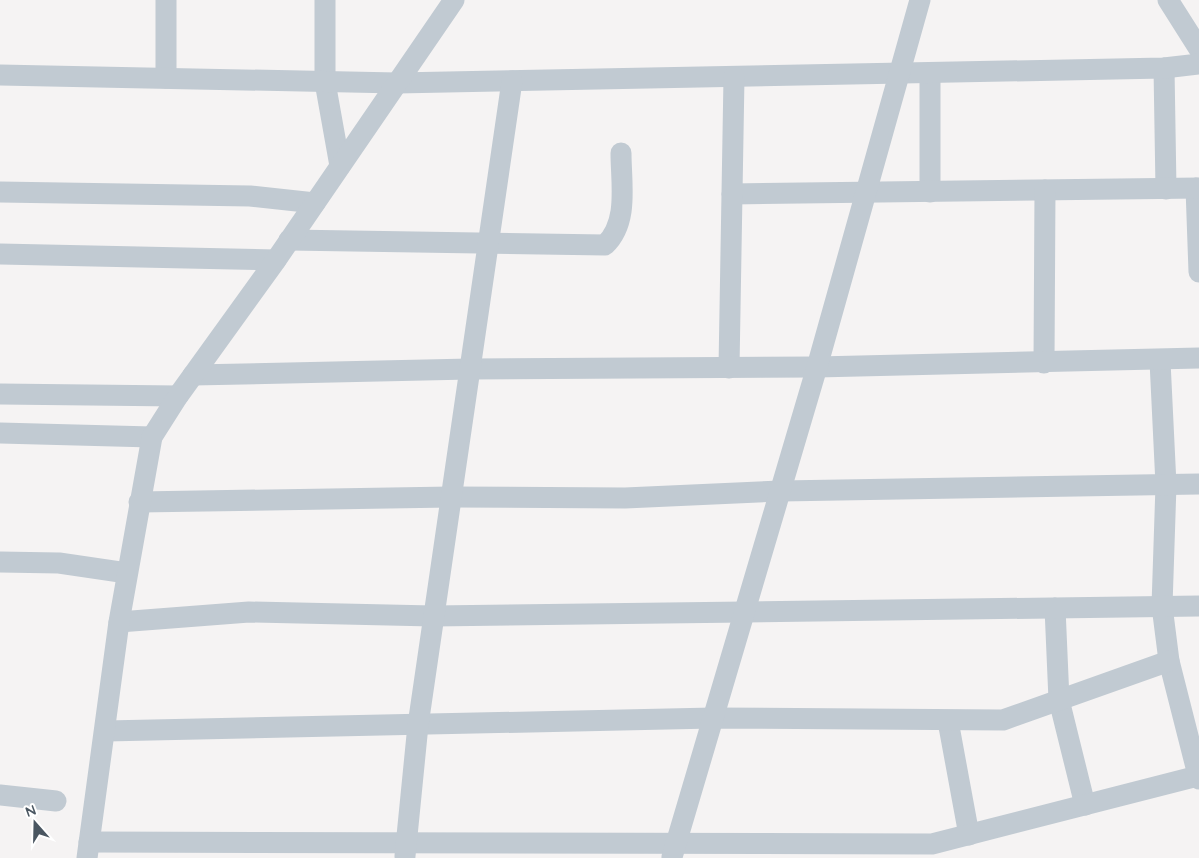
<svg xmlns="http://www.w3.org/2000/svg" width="1199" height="858" font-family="Quicksand,sans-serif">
<rect width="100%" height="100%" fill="#f5f3f3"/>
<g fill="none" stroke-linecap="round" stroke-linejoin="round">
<!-- minor -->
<g stroke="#c1cad2" stroke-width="21">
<path d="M 166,0 L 166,78"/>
<path d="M 325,0 L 325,82 L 340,166"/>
<path d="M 1168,0 L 1199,49"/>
<path d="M 1164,68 L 1166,189"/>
<path d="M 930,73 L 930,192"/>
<path d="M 0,75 L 397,83 L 1164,68 L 1199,64"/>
<path d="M 1196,188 L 1199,272"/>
<path d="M 0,192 L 250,196 L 315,203"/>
<path d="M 732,194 L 1199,188"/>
<path d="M 289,240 L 605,245 C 629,222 621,184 621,153"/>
<path d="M 0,254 L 276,260"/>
<path d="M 1160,361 L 1166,485 L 1162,606 L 1169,661 L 1199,779"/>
<path d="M 1044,363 L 1045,190"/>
<path d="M 729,368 L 734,77"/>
<path d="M 193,375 L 470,369 L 817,367 L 1199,358"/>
<path d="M 0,394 L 178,396"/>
<path d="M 0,433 L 152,437"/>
<path d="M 139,502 L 451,497 L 625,498 L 781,491 L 1199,484"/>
<path d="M 0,562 L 59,563 L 127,573"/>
<path d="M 1055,608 L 1059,700 L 1085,805"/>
<path d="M 119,622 L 249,612 L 433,616 L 1199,606"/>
<path d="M 948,721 L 969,835"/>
<path d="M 106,731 L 713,718 L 1003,720 L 1169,661"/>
<path d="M 0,795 L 56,801"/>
<path d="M 89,842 L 932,844 L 1198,776"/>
<path d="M 405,856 L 418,725 L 512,81"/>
<path d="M 672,857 L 817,367 L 920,0"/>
<path d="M 87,858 L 119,622 L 152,437 L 178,396 L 276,260 L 454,0"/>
</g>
</g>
<!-- north arrow -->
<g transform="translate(35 823) rotate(340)" stroke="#ffffff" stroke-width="4" paint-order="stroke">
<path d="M0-4L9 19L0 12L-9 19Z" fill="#4a5661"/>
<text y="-8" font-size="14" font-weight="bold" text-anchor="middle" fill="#4a5661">N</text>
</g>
</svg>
